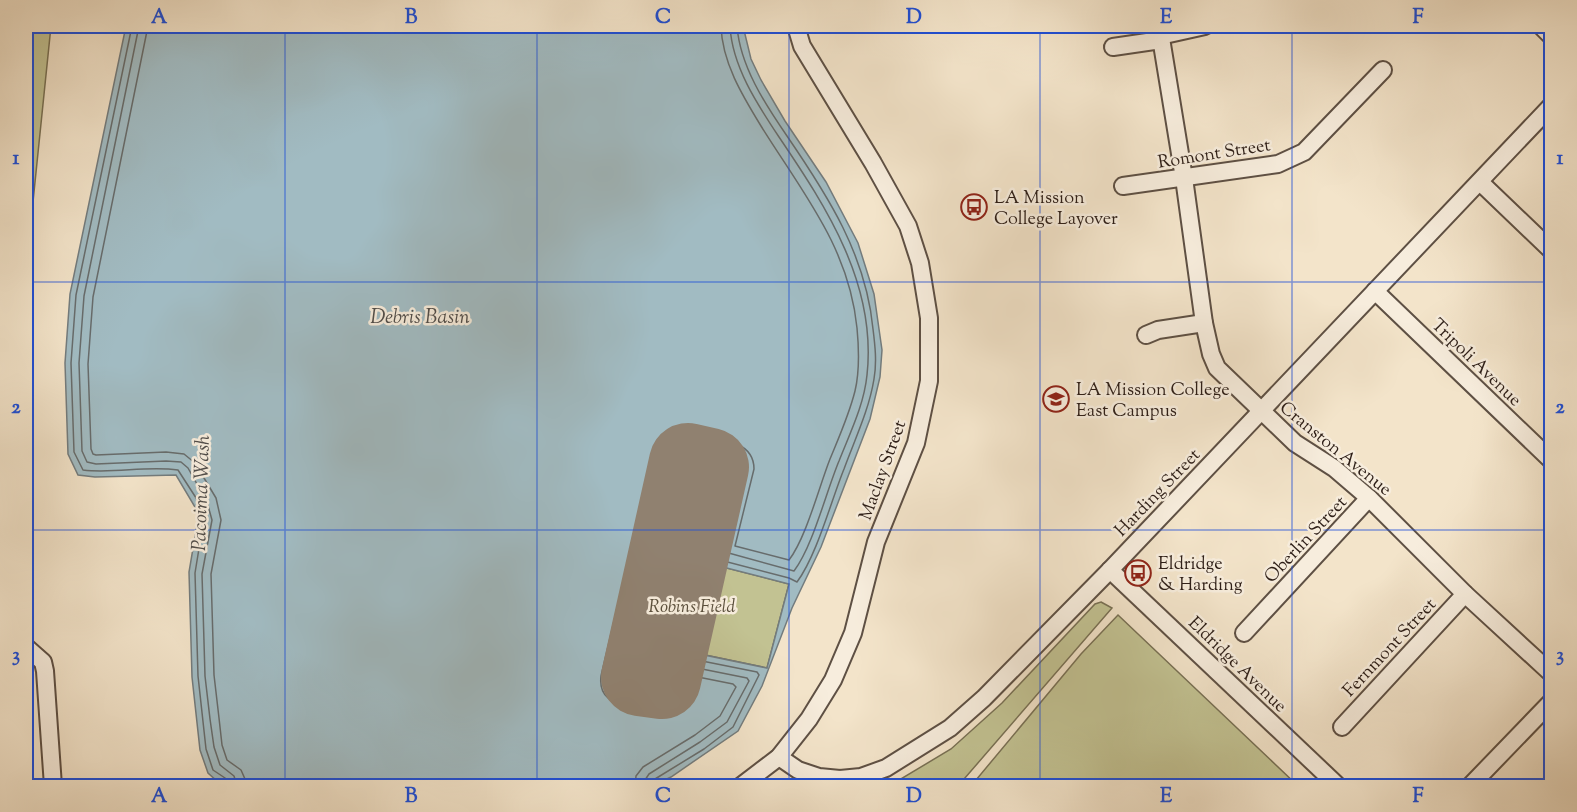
<svg xmlns="http://www.w3.org/2000/svg" width="1577" height="812" font-family="'Sorts Mill Goudy',serif">
<rect width="100%" height="100%" fill="#f3e4ca"/>
<filter id="stains"><feTurbulence type="fractalNoise" baseFrequency=".00333" numOctaves="4"/><feColorMatrix values="0 0 0 0 .2 0 0 0 0 .09 0 0 0 0 .02 0 0 0 .5 -.17"/></filter>
<radialGradient id="worn" r=".72"><stop offset=".6" stop-color="#630" stop-opacity="0"/><stop offset="1" stop-color="#630" stop-opacity=".3"/></radialGradient>
<!-- green -->
<g fill="#c2c292" stroke="#787054" stroke-width="1.5">
<path d="M 26,26 L 51,26 L 26,270 Z"/>
<path d="M 677,452 L 732,466 L 707,563 L 789,584 L 767,668 L 681,650 L 670,691 L 623,682 Z"/>
<path d="M 1101,602 L 1112,608 L 958,786 L 889,786 L 951,749 L 1002,703 L 1095,604 Z"/>
<path d="M 1118,615 L 1298,786 L 971,786 L 1081,654 Z"/>
</g>
<!-- water -->
<path fill="#a1bbc2" stroke="#737c7e" stroke-width="1.5" fill-rule="evenodd" d="M 126,26 L 743,26 L 751,59 L 761,80 L 785,121 L 826,182 L 858,243 L 874,294 L 882,350 L 880,377 L 870,419 L 821,547 L 792,608 L 762,686 L 738,731 L 671,777 L 652,786 L 230,786 L 217,781 L 208,773 L 200,750 L 192,677 L 189,572 L 198,519 L 195,507 L 176,475 L 95,477 L 78,475 L 68,454 L 65,363 L 70,294 ZM 677,452 L 732,466 L 707,563 L 789,584 L 767,668 L 680,650 L 670,691 L 623,682 Z"/>
<g fill="none" stroke-linecap="round" stroke-linejoin="round">
<!-- shore -->
<g stroke="#676c6c" stroke-width="1.5">
<path d="M 132,26 L 76,295 L 71,363 L 74,452 L 83,470 C 115,474 147,465 178,470 L 200,504 L 204,518 L 195,573 L 198,676 L 206,749 L 213,770 L 228,780 L 230,786"/>
<path d="M 139,26 L 84,296 L 79,363 L 82,451 L 87,462 L 96,464 L 166,461 L 181,462 L 188,468 L 207,502 L 212,520 L 202,574 L 205,676 L 210,719 L 214,747 L 220,765 L 234,776 L 237,786"/>
<path d="M 148,26 L 93,297 L 88,364 L 91,449 L 93,454 L 96,455 L 166,452 L 184,454 L 195,463 L 216,498 L 221,520 L 211,574 L 214,675 L 219,718 L 222,745 L 227,760 L 241,770 L 245,779 L 246,786"/>
<path d="M 635,786 L 636,776 L 643,767 L 695,735 L 720,716 L 736,687 L 733,684 L 698,677 C 692,688 694,703 681,710 C 669,717 617,707 608,698 C 601,692 600,684 601,676 L 656,443 C 672,418 714,438 737,444 C 748,449 754,457 754,469 L 735,546 L 789,560 C 806,538 819,487 830,459 C 839,437 849,415 855,391 C 860,370 859,349 857,328 C 849,247 802,192 761,126 C 742,95 722,62 721,26"/>
<path d="M 644,786 L 645,780 L 649,774 L 700,742 L 727,722 L 749,681 L 747,678 L 692,667 C 684,680 689,700 670,704 L 620,695 C 612,692 609,686 610,678 L 664,447 L 671,440 L 679,439 L 734,453 C 742,456 745,462 745,470 L 725,552 L 794,571 C 813,546 826,492 839,461 C 850,433 864,405 867,375 C 877,285 827,208 779,137 C 757,104 732,66 730,26"/>
<path d="M 651,786 L 655,779 L 704,749 L 733,727 L 759,675 L 757,672 L 687,658 L 684,660 L 676,692 L 672,696 L 623,689 L 618,684 L 671,450 L 675,447 L 679,446 L 732,460 L 737,464 L 716,559 L 789,578 L 797,582 C 817,555 831,501 844,469 C 855,439 869,410 874,379 C 877,362 875,345 873,329 C 866,255 828,196 787,136 C 765,104 740,66 737,26"/>
</g>
<!-- runway -->
<path stroke="#908170" stroke-width="78" d="M 688,462 L 710,467 L 662,680 L 640,677 Z"/>
<!-- minor casing -->
<g stroke="#5e5044" stroke-width="20">
<g id="minor">
<path d="M 1159,26 L 1184,178 L 1204,323 L 1211,354 L 1217,368 L 1295,443 L 1334,468 L 1369,498 L 1465,594 L 1552,674"/>
<path d="M 1541,26 L 1552,37"/>
<path d="M 1160,36 L 1205,26"/>
<path d="M 1113,47 L 1161,40"/>
<path d="M 1480,182 L 1552,251"/>
<path d="M 1123,186 L 1278,164 L 1304,152 L 1383,70"/>
<path d="M 1375,291 L 1552,461"/>
<path d="M 1146,335 L 1158,330 L 1204,323"/>
<path d="M 1110,570 L 1338,786"/>
<path d="M 1244,633 L 1369,498"/>
<path d="M 26,647 L 43,662 L 45,671 L 53,786"/>
<path d="M 1342,727 L 1465,594"/>
<path d="M 779,757 L 798,770 L 819,777 L 840,779 L 861,777 L 886,768 L 950,728 L 984,698 L 1110,570 L 1552,105"/>
<path d="M 741,786 L 779,757 L 809,719 L 833,680 L 853,633 L 876,542 L 916,443 L 929,381 L 929,318 L 920,263 L 908,226 L 873,163 L 802,46 L 796,26"/>
<path d="M 1470,786 L 1552,701"/>
</g>
</g>
<!-- minor -->
<use href="#minor" stroke="#f7eddd" stroke-width="16"/>
</g>
<!-- grid -->
<path fill="none" stroke="#1d4ed8" stroke-width="1.5" stroke-opacity="0.55" d="M 285,26 L 285,786M 537,26 L 537,786M 789,26 L 789,786M 1040,26 L 1040,786M 1292,26 L 1292,786M 26,282 L 1552,282M 26,530 L 1552,530"/>
<!-- icons -->
<defs>
<g id="bus-ring" transform="scale(1.35)"><circle r="9.5" fill="#f7eddd" stroke="#8f2418" stroke-width="1.5"/><path d="M-5-6H5V4H4V6H2V4H-2V6H-4V4H-5ZM-3.5-4V0h7V-4ZM-3.5 1.2v1.5H-2V1.2ZM2 1.2v1.5H3.5V1.2Z" fill="#8f2418"/></g>
<g id="university-ring" transform="scale(1.35)"><circle r="9.5" fill="#f7eddd" stroke="#8f2418" stroke-width="1.5"/><path d="M0-5L7-2L0 1L-7-2ZM-4 1L0 2.5L4 1V4Q0 6-4 4Z" fill="#8f2418"/></g>
</defs>
<g fill-rule="evenodd">
<use href="#bus-ring" x="974" y="207"/>
<use href="#university-ring" x="1056" y="399"/>
<use href="#bus-ring" x="1138" y="573"/>
</g>
<g text-anchor="middle" stroke-width="5" stroke-linejoin="round" paint-order="stroke">
<!-- street labels -->
<g font-size="18" fill="#2d1e17" stroke="#f7eddd">
<text transform="translate(1214 153) rotate(-9)" y="6">Romont Street</text>
<text transform="translate(1477 362) rotate(44)" y="6">Tripoli Avenue</text>
<text transform="translate(1336 448) rotate(39)" y="6">Cranston Avenue</text>
<text transform="translate(882 470) rotate(-70)" y="6">Maclay Street</text>
<text transform="translate(1157 492) rotate(-46)" y="6">Harding Street</text>
<text transform="translate(1305 539) rotate(-47)" y="6">Oberlin Street</text>
<text transform="translate(1389 647) rotate(-47)" y="6">Fernmont Street</text>
<text transform="translate(1238 664) rotate(44)" y="6">Eldridge Avenue</text>
</g>
<!-- poi labels -->
<g font-size="18" fill="#2d1e17" stroke="#f7eddd" text-anchor="start">
<text x="994" y="203">LA Mission<tspan x="994" dy="21">College Layover</tspan></text>
<text x="1076" y="395">LA Mission College<tspan x="1076" dy="21">East Campus</tspan></text>
<text x="1158" y="569">Eldridge<tspan x="1158" dy="21">&amp; Harding</tspan></text>
</g>
<!-- park labels -->
<g font-size="18" font-style="italic" fill="#5a4f3c" stroke="#f7eddd">
<text x="692" y="612">Robins Field</text>
</g>
<!-- water labels -->
<g font-size="20" font-style="italic" fill="#504d4a" stroke="#f7eddd">
<text x="420" y="323">Debris Basin</text>
<text transform="translate(200 493) rotate(-88)" y="7">Pacoima Wash</text>
</g>
</g>
<!-- margin -->
<rect width="1577" height="812" fill="none" stroke="#f3e4ca" stroke-width="66"/>
<rect x="33" y="33" width="1511" height="746" fill="none" stroke="#1d4ed8" stroke-width="2"/>
<g font-size="20" text-anchor="middle" font-weight="bold" fill="#1d4ed8">
<text x="159" y="23">A</text>
<text x="411" y="23">B</text>
<text x="663" y="23">C</text>
<text x="914" y="23">D</text>
<text x="1166" y="23">E</text>
<text x="1418" y="23">F</text>
<text x="16" y="164">1</text>
<text x="1560" y="164">1</text>
<text x="16" y="413">2</text>
<text x="1560" y="413">2</text>
<text x="16" y="661">3</text>
<text x="1560" y="661">3</text>
<text x="159" y="802">A</text>
<text x="411" y="802">B</text>
<text x="663" y="802">C</text>
<text x="914" y="802">D</text>
<text x="1166" y="802">E</text>
<text x="1418" y="802">F</text>
</g>
<rect width="100%" height="100%" filter="url(#stains)"/>
<rect width="100%" height="100%" fill="url(#worn)"/>
</svg>
